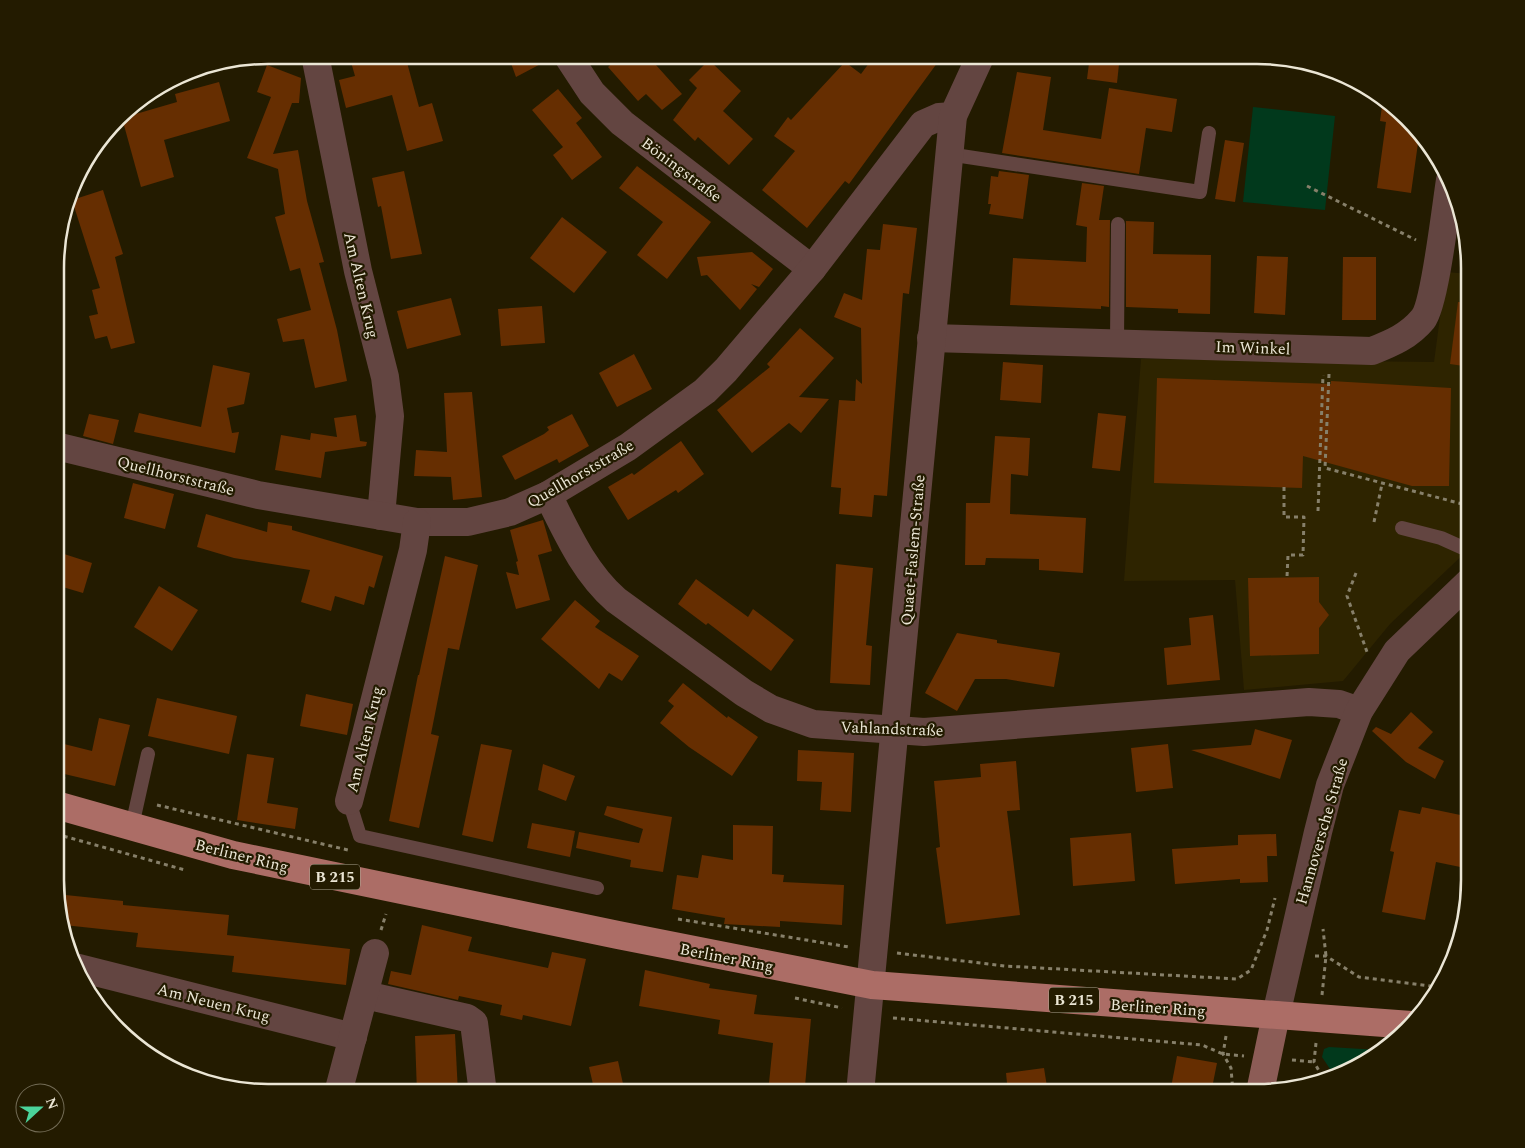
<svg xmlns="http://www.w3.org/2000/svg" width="1525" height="1148" font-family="Spectral,serif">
<rect width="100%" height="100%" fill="#231b00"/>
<!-- built -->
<path fill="#2e2400" d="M 1446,272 L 1470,274 L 1470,548 L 1390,624 L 1343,681 L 1244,690 L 1235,580 L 1124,581 L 1141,359 L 1434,362 Z"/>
<!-- green -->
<g fill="#01391c">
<path d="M 1253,107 L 1335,116 L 1325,210 L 1243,202 Z"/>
<path d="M 1329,1047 L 1379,1050 L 1351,1071 L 1334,1075 L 1322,1057 L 1324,1049 Z"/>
</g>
<!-- building -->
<g fill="#662e01">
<path d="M 349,55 L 405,55 L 419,107 L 432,103 L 443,141 L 407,151 L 392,95 L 346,108 L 339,80 L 355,76 Z"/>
<path d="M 508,55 L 552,55 L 552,58 L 516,77 Z"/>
<path d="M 621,55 L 647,55 L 682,94 L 662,110 L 646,94 L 638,101 L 608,67 Z"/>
<path d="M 875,55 L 943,55 L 849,184 L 845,181 L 807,228 L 762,190 L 795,151 L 774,136 L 788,117 L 791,120 L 845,62 L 861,74 Z"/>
<path d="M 1090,55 L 1120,55 L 1117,83 L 1087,79 Z"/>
<path d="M 709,60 L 741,91 L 723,111 L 753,139 L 729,165 L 698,137 L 695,141 L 673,120 L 697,88 L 689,80 Z"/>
<path d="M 267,65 L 301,78 L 299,103 L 292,103 L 273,154 L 298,150 L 307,201 L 324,262 L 319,263 L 337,330 L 347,381 L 315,388 L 304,339 L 283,342 L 277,319 L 311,310 L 300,268 L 290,271 L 275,217 L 285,214 L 278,169 L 247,158 L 271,97 L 257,92 Z"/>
<path d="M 1017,72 L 1051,77 L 1043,130 L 1101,139 L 1109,88 L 1177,99 L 1172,132 L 1146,128 L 1139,174 L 1002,153 Z"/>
<path d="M 219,82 L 230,121 L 164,140 L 174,177 L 141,187 L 122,118 L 177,102 L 175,94 Z"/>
<path d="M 558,89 L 582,118 L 576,123 L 602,157 L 572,180 L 553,155 L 563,147 L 532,110 Z"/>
<path d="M 1383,99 L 1397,108 L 1419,136 L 1411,193 L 1377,188 L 1386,122 L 1380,121 Z"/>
<path d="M 1225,140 L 1244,143 L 1235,202 L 1215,199 Z"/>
<path d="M 637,166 L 711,222 L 667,279 L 637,255 L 663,222 L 619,188 Z"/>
<path d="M 404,171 L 422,254 L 391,259 L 381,206 L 378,207 L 372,178 Z"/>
<path d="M 999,171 L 1029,175 L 1023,219 L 989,214 L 991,204 L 988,204 L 991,176 L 998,177 Z"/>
<path d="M 1082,183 L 1104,186 L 1099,220 L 1110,220 L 1109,307 L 1101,306 L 1101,309 L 1010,305 L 1013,258 L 1086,262 L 1087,227 L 1076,225 Z"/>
<path d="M 103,190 L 123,254 L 115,257 L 135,343 L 111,349 L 107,336 L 95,339 L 89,316 L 98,314 L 92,290 L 100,288 L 72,200 Z"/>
<path d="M 562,217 L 607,252 L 574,293 L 530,258 Z"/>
<path d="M 1126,221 L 1154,222 L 1153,254 L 1211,255 L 1210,314 L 1178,313 L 1178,309 L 1126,307 Z"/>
<path d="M 883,224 L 917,228 L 909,294 L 903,293 L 887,496 L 874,495 L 872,517 L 839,514 L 841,488 L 831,487 L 839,400 L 855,401 L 856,379 L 862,384 L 861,328 L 834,317 L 844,293 L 862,300 L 867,249 L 880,250 Z"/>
<path d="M 752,252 L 773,269 L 759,287 L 751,284 L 757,289 L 740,310 L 707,275 L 701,276 L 697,257 Z"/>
<path d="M 1257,256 L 1288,257 L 1285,315 L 1254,313 Z"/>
<path d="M 1343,257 L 1376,257 L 1376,320 L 1342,320 Z"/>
<path d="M 451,298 L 461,335 L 407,349 L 397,311 Z"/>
<path d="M 1458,302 L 1470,303 L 1470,367 L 1450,364 Z"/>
<path d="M 542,306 L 545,343 L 501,346 L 498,309 Z"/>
<path d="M 800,328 L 834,358 L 799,397 L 829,399 L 801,433 L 789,423 L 752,453 L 717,410 L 770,367 L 767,364 Z"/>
<path d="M 634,354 L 652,389 L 617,407 L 599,373 Z"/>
<path d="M 1003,362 L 1043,365 L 1041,403 L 1000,400 Z"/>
<path d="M 213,365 L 250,373 L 244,404 L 227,408 L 232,433 L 239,432 L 235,453 L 134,432 L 139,413 L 201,427 Z"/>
<path d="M 1157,378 L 1331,384 L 1331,381 L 1451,388 L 1449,486 L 1412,486 L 1303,456 L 1302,488 L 1154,483 Z"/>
<path d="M 472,392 L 482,497 L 453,500 L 451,477 L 414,476 L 416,450 L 447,452 L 444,393 Z"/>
<path d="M 1098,413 L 1126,416 L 1120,471 L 1092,468 Z"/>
<path d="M 89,414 L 119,420 L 113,444 L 83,436 Z"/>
<path d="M 572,414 L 589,446 L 559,463 L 557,459 L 515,480 L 502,456 L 544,434 L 549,430 L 547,427 Z"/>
<path d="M 356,415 L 360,441 L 367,442 L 366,446 L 325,452 L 321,478 L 275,470 L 281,435 L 310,440 L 311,433 L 337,437 L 334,418 Z"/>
<path d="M 995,436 L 1030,438 L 1028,476 L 1011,474 L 1010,514 L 1086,518 L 1083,573 L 1039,570 L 1039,559 L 986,558 L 985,565 L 965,565 L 966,503 L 990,503 Z"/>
<path d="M 681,441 L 704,474 L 678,493 L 676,490 L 628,520 L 608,487 L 632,473 L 634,475 Z"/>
<path d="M 133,483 L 174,494 L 165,529 L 124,518 Z"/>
<path d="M 206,514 L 267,532 L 268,522 L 292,526 L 292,530 L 383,556 L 374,588 L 369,586 L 364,605 L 335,596 L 331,611 L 301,602 L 310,570 L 234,558 L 197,547 Z"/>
<path d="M 543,520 L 552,551 L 538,555 L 550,600 L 516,609 L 506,572 L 519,575 L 516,562 L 518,561 L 510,530 Z"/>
<path d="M 61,553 L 92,563 L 83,593 L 56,585 L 56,569 Z"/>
<path d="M 445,556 L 478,565 L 459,650 L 448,648 L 431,734 L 439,736 L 419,828 L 389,821 L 418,675 L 419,675 Z"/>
<path d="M 836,564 L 873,568 L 866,645 L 872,646 L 870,685 L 830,683 Z"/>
<path d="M 1319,577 L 1319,602 L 1329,615 L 1319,628 L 1319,654 L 1250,656 L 1248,578 Z"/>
<path d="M 696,579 L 748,617 L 753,609 L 794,640 L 771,671 L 708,623 L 706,625 L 678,604 Z"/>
<path d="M 159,586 L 198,610 L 172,651 L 134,627 Z"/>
<path d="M 575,600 L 600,621 L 595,627 L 639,656 L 622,681 L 609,673 L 599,689 L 541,639 Z"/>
<path d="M 1213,615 L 1220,680 L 1167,685 L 1164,648 L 1191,645 L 1189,618 Z"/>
<path d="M 957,633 L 997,640 L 997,643 L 1060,653 L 1054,687 L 1006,679 L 975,679 L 957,711 L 925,693 Z"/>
<path d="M 683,683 L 727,718 L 728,716 L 758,737 L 732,776 L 689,747 L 660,723 L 674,706 L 668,701 Z"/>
<path d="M 306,694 L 353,704 L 347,735 L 300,726 Z"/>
<path d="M 157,698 L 237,716 L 229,754 L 148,736 Z"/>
<path d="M 1411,712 L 1433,732 L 1418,748 L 1444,761 L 1435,779 L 1406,762 L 1372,731 L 1376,727 L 1391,734 Z"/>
<path d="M 99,718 L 130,725 L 115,786 L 56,772 L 60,743 L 92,751 Z"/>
<path d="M 1255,729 L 1292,740 L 1280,779 L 1191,750 L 1251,745 Z"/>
<path d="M 481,744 L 512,750 L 493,842 L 462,835 Z"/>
<path d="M 1168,744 L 1173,788 L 1136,792 L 1131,748 Z"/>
<path d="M 798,750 L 854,753 L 851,812 L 820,810 L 822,782 L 797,781 Z"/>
<path d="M 247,754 L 274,758 L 267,803 L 298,808 L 295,829 L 237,820 Z"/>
<path d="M 1016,761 L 1020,810 L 1007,811 L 1020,915 L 946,924 L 936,848 L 940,847 L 934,781 L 981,777 L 980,764 Z"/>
<path d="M 543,764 L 575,776 L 566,801 L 538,790 Z"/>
<path d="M 607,806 L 672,817 L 663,872 L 630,867 L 631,860 L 576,848 L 579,832 L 639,843 L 643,829 L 604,815 Z"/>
<path d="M 1422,807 L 1470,817 L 1470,869 L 1436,862 L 1425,920 L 1382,912 L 1394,852 L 1390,851 L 1399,810 L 1420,814 Z"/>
<path d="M 532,823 L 575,831 L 570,857 L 527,848 Z"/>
<path d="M 733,825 L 773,826 L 772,874 L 784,875 L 783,882 L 844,885 L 842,925 L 780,921 L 780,927 L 724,924 L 725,918 L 672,909 L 677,875 L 698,878 L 702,855 L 733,860 Z"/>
<path d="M 1131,833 L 1135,881 L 1073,886 L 1070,838 Z"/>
<path d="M 1276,834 L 1277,856 L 1267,856 L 1268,882 L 1240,883 L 1240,879 L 1175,884 L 1172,849 L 1238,845 L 1238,835 Z"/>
<path d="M 56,894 L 123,901 L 123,905 L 229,915 L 227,935 L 350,949 L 346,985 L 232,972 L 234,956 L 136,947 L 138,933 L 64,925 Z"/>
<path d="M 422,925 L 472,937 L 468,951 L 548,968 L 552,952 L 586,959 L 571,1026 L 523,1015 L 522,1020 L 500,1015 L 502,1005 L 459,996 L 458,1000 L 388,984 L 391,971 L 411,975 Z"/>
<path d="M 645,970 L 710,984 L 709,988 L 757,995 L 754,1014 L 811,1019 L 805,1086 L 769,1083 L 773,1043 L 718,1034 L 720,1020 L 639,1006 Z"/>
<path d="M 455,1034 L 458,1093 L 417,1093 L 415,1036 Z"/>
<path d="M 1177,1056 L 1217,1063 L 1211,1093 L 1170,1093 Z"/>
<path d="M 618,1061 L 625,1093 L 595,1093 L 589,1067 Z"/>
<path d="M 1044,1068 L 1048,1093 L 1008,1093 L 1006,1073 Z"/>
</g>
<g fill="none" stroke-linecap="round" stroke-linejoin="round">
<!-- path -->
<g stroke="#87806a" stroke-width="3" stroke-dasharray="4 4" stroke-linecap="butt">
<path d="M 1307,186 L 1416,240"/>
<path d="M 1329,374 L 1325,468 L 1470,506"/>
<path d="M 1284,487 L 1284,517 L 1304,517 L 1303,555 L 1288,555 L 1287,577"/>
<path d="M 1318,511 L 1323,375"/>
<path d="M 1374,522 L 1382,484"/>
<path d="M 1356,573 L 1347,596 L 1367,652"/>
<path d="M 56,777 L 65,779"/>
<path d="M 157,805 L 348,850"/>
<path d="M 56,834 L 185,870"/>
<path d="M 678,919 L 849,947"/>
<path d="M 381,930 L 386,914"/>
<path d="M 897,953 L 1005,966 L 1237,979 L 1251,970 L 1267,930 L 1275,898"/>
<path d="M 1315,956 L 1326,956 L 1359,977 L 1438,987"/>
<path d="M 1322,995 L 1326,956 L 1323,929"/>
<path d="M 795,998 L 842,1008"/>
<path d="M 893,1018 L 1202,1045 L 1223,1054 L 1244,1056"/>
<path d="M 1226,1036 L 1223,1054 L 1231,1068 L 1233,1093"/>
<path d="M 1316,1043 L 1314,1062 L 1323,1078"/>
<path d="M 1292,1060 L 1314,1062"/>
</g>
<!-- lane -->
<g stroke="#634541" stroke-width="14">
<path d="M 948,154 L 1200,192 L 1209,133"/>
<path d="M 1117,342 L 1118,224"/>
<path d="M 1402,528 L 1441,538 L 1470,551"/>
<path d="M 349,801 L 360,836 L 597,888"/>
<path d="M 132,826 L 148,754"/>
</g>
<!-- street -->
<g stroke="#634541" stroke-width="28">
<path d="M 315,55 L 358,271 L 385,377 L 390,416 L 381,516"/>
<path d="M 567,55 L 592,93 L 622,123 L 812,269"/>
<path d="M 931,338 L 1372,351 C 1392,343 1409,336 1423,319 C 1435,304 1446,205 1450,180"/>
<path d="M 56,446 L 258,495 L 417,522 L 468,522 L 510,512 L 548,495 L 628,447 L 705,391 L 726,370 L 812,269 L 923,124 L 939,117 L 953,116"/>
<path d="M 548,495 C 567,533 584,572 616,600 L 744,693 L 771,709 L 813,724 L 924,732 L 1309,702 L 1339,704 L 1359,711"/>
<path d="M 349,801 L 413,550 L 417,522"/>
<path d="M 75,967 L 353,1037"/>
<path d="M 365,995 L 467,1018 L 474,1023 L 483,1093"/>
<path d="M 1276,1015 L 1318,832 L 1330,785 L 1359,711 L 1397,651 L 1470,581"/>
<path d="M 338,1093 L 375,953"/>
<path d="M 860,1093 L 953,116 L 981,55"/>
</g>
<!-- secondary -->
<path stroke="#8c5c56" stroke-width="28" d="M 1260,1092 L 1276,1015"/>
<!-- primary -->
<path stroke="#ac6d66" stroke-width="28" d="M 56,805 L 233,855 L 618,935 L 872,985 L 1411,1025"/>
</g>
<g text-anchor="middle" stroke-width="4.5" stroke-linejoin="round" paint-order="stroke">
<!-- shield labels -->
<g fill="#231b00" stroke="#afa995" stroke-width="1">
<rect x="310" y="864.5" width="50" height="25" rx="4"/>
<rect x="1049" y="987.5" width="50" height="25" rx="4"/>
</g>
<g font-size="15" font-weight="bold" fill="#ebe6d5">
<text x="335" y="882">B 215</text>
<text x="1074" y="1005">B 215</text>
</g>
<!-- street labels -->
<g font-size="16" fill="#ebe6d5" stroke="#231b00">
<text transform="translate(682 169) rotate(37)" y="6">Böningstraße</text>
<text transform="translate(362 285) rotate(77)" y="6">Am Alten Krug</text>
<text transform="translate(1253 347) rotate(2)" y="6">Im Winkel</text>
<text transform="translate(580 473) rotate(-30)" y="6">Quellhorststraße</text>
<text transform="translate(176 475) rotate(14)" y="6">Quellhorststraße</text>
<text transform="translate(912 550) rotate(-85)" y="6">Quaet-Faslem-Straße</text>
<text transform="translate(892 728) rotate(2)" y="6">Vahlandstraße</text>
<text transform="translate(364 739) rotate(-76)" y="6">Am Alten Krug</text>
<text transform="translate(1321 831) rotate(-74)" y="6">Hannoversche Straße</text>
<text transform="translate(242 855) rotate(14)" y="6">Berliner Ring</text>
<text transform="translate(727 957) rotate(11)" y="6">Berliner Ring</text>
<text transform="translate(214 1002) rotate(14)" y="6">Am Neuen Krug</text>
<text transform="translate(1158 1007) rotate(4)" y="6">Berliner Ring</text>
</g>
</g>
<!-- crop -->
<path d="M0 0H1525V1148H0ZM268 64H1257A204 204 0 0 1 1461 268V880A204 204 0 0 1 1257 1084H268A204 204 0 0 1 64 880V268A204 204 0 0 1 268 64Z" fill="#231b00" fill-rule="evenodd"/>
<path fill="none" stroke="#ebe6d5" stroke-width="2.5" d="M268 64H1257A204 204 0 0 1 1461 268V880A204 204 0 0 1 1257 1084H268A204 204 0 0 1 64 880V268A204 204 0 0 1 268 64Z"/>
<!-- north arrow -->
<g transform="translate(40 1108) rotate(69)"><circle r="24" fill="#231b00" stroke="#736c55"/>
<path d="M0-4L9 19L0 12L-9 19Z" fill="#4bd49b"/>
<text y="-8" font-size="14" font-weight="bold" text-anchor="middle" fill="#ebe6d5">N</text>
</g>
</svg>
